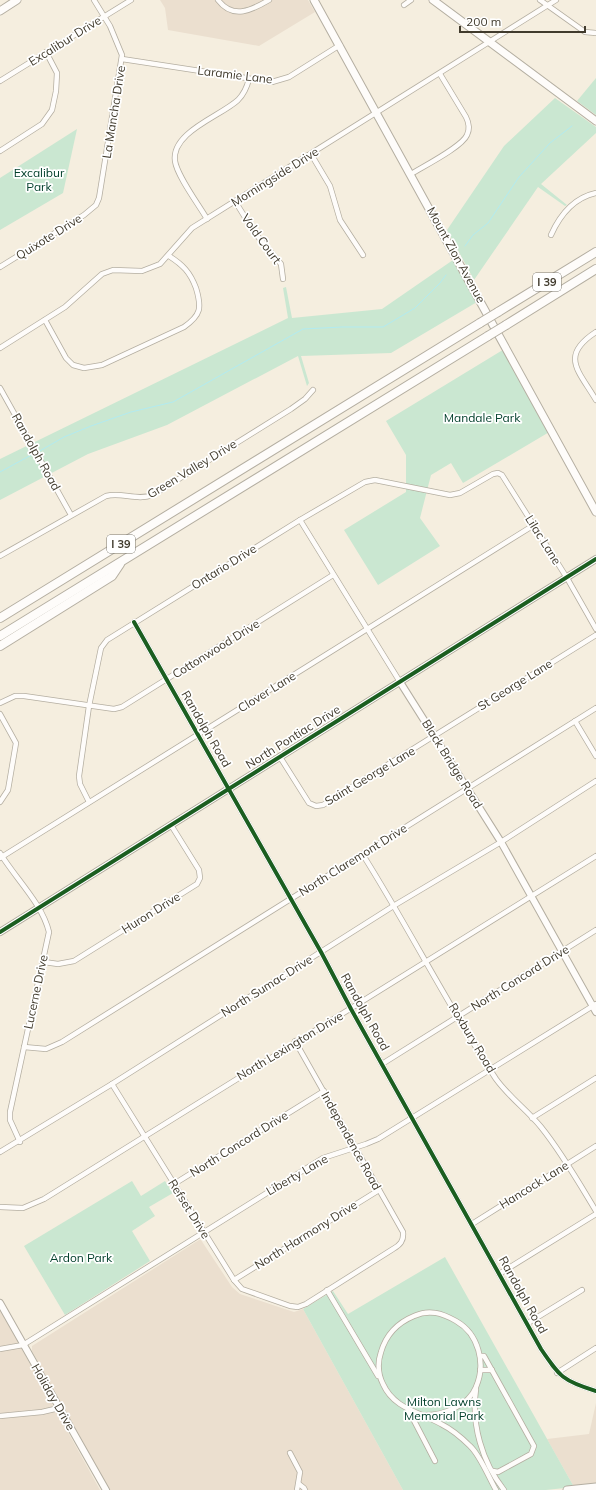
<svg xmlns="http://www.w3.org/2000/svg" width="596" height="1490" font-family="Mulish,sans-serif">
<rect width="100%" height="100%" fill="#f5eedf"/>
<!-- commercial -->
<g fill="#ebdfcf">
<path d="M 160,0 L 308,0 L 315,12 L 259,46 L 168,30 L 165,8 Z"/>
<path d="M 199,1240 L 201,1240 L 232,1287 L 240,1294 L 294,1312 L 303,1309 L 403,1490 L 110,1490 L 32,1351 L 32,1346 Z"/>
<path d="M 0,1310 L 59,1416 L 100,1490 L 0,1490 Z"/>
<path d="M 596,1403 L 596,1485 L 574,1487 L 547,1439 L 589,1434 Z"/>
</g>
<!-- green -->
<g fill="#cae7d1">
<path d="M 596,78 L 596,115 L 577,101 Z"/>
<path d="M 555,98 L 596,127 L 596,133 L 541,184 L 567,205 L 565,206 L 538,187 L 474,280 L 447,230 L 504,146 Z"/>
<path d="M 77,129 L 63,193 L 0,230 L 0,178 Z"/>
<path d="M 453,260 L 477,302 L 391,353 L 301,356 L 309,383 L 307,386 L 298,356 L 167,425 L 88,454 L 0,500 L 0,459 L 288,318 L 283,288 L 286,287 L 292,318 L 382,309 Z"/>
<path d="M 506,348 L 551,431 L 463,483 L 451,463 L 431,475 L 420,518 L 440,546 L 378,585 L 344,530 L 406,492 L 406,455 L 386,421 Z"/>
<path d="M 132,1181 L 141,1196 L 165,1181 L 173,1193 L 149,1207 L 155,1216 L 132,1231 L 150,1261 L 65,1315 L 24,1246 Z"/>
<path d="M 445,1257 L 574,1487 L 546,1490 L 403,1490 L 303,1309 L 333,1291 L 348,1314 Z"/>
</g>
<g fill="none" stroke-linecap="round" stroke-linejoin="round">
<!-- stream -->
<g stroke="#b2ebf0" stroke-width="1">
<path d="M 465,246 L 473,235 L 488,223 L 519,177 L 550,143 L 572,126"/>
<path d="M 38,452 L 64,437 L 91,426 L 131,412 L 173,402 L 303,329 L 342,327 L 383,327 L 415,308 L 440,283 L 446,275"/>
<path d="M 0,472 L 35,453"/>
</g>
<!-- minor casing -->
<g stroke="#b4aea1" stroke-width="6">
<g id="minor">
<path d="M 218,0 C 233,20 252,10 269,0"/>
<path d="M 540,0 L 585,32 L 596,33"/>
<path d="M 404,5 L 411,0"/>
<path d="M 122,59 L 272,82 L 289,77 L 340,45"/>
<path d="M 0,81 L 131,0"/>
<path d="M 0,151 L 42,124 L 52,110 L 56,91 L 57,73 L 46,52"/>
<path d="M 311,154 L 330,186 L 340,220 L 363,255"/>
<path d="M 411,174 C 424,166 462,147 467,135 C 470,129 469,123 466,117 L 440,74"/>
<path d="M 235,201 L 254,232 L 281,264 L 283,279"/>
<path d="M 207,219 C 199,205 177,176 175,161 C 171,132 221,116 238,100 C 244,94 247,87 249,79"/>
<path d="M 551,235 C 560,215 573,198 596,193"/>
<path d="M 0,267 L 84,215 L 96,205 L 99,198 L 122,55 L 110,26 L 94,0"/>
<path d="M 45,320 L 66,358 L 73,365 L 84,368 L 102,365 L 184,327 C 201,315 202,308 196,288 C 190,272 183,265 169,256"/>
<path d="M 596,332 C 559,356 579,371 596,400"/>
<path d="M 0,348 L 65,307 L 102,274 L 113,270 L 142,271 L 160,264 L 192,228 L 556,0"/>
<path d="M 0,388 L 71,515"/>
<path d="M 300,520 L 400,682"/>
<path d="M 0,556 L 106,496 C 122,492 137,501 153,495 L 291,409 L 305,399 L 313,390"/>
<path d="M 134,622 L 321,952 L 351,1009 L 541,1349 C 560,1377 563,1381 596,1391"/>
<path d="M 0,703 L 15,696 L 24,696 L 114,709 L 122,707 L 333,575"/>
<path d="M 0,714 L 16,743 L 8,790 L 0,802"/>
<path d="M 575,721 L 596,756"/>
<path d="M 280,757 L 309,803 L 316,806 L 323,805 L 596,635"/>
<path d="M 89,802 L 80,784 L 79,776 L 89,706 L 101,648 L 107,640 L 300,520 L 365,482 L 375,480 L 450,495 L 460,493 L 493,474 L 498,473 L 502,475 L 567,578 L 596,629"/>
<path d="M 0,853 C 15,878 42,903 49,932 L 10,1112 L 10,1120 L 20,1142"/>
<path d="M 363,855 C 409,928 448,1006 496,1079 C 509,1097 527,1110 541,1127 C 562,1153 579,1183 596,1211"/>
<path d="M 0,858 L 534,525"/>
<path d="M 44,962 L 58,964 L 74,961 L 197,884 L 200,878 L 199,870 L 171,825"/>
<path d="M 24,1047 L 46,1049 L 62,1042 L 596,708"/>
<path d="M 382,1064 L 596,930"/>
<path d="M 112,1084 L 234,1280 L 242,1289 L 290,1306 L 298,1307 L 306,1304 L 393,1249 C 400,1245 404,1241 403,1232 L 295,1041"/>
<path d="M 532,1118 L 596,1078"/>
<path d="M 0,1152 L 112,1084 L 395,905 L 501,842 L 596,781"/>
<path d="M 174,1184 L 324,1091"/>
<path d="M 0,1207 L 23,1208 L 44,1199 L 596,856"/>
<path d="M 472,1224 L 596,1146"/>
<path d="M 499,1274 L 596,1214"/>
<path d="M 234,1280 L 379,1190"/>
<path d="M 327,1290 L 378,1376"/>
<path d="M 528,1323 L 582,1290"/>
<path d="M 0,1349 L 23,1345 L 323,1158 L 366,1144 L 378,1139 L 596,1004"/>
<path d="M 480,1356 L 484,1356 L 534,1446 L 531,1454 L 498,1472 L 493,1471"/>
<path d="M 480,1370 L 492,1370"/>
<path d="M 557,1373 L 596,1348"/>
<path d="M 476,1389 C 471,1424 482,1462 504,1490"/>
<path d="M 408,1409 L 435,1461"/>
<path d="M 422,1415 C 441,1416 468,1407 476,1387 C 486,1364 479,1334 456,1321 C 442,1313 429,1309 414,1316 C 397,1323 386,1335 381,1352 C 377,1364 378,1374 383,1384 C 394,1409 420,1412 441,1424 C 451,1429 462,1438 470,1446 C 480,1455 489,1478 496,1490"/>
<path d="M 0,1416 L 42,1412 L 59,1408"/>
<path d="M 290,1453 L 300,1472 L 297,1490"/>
<path d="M 299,1484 L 304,1488 L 305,1490"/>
</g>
</g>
<!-- tertiary casing -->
<g stroke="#b4aea1" stroke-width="8">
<g id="tertiary">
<path d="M 400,682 L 501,842 L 596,1012"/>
<path d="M 0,932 L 596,559"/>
<path d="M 0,1303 L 106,1490"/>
</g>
</g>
<!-- secondary casing -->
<g stroke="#b4aea1" stroke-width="9">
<g id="secondary">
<path d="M 314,0 L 596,512"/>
<path d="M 433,0 L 596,121"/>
<path d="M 0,11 L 17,0"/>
</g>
</g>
<!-- primary casing -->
<g stroke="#b4aea1" stroke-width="9">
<path id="primary" d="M 567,1490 L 596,1487"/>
</g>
<!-- motorway casing -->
<g stroke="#b4aea1" stroke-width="10">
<g id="motorway">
<path d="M 498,312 L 596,252"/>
<path d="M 506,325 L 596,269"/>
<path d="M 0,618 L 480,323"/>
<path d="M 0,636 L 488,336"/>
<path d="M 0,646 L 112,576 L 120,564"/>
</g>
</g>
<!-- minor -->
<use href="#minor" stroke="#fefcfa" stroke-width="4.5"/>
<!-- tertiary -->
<use href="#tertiary" stroke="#fefcfa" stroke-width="6"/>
<!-- secondary -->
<use href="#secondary" stroke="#fefcfa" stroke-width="7"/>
<!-- primary -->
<use href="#primary" stroke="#fefcfa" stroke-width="7"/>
<!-- motorway -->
<use href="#motorway" stroke="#fefcfa" stroke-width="8"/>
<!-- motorway-bridge casing -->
<g stroke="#b4aea1" stroke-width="10" stroke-linecap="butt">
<g id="motorway-bridge">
<path d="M 480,323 L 498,312"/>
<path d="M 488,336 L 506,325"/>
</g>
</g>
<!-- motorway-bridge -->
<use href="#motorway-bridge" stroke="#fefcfa" stroke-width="8"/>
<!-- cycleway casing -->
<g stroke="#fff" stroke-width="6">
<g id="cycleway">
<path d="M 134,622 L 321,952 L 351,1009 L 541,1349 C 560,1377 563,1381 596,1391"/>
<path d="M 0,932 L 596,559"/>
</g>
</g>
<!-- cycleway -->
<use href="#cycleway" stroke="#1b5e20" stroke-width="4"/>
</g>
<g text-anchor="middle" stroke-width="3.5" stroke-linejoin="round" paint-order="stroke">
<!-- shield labels -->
<g fill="#fff" stroke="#7a766c" stroke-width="1">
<rect x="533" y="273" width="28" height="18" rx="3"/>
<rect x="107" y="535" width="28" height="18" rx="3"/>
</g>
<g font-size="11" font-weight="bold" fill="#413b2d">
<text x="547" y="286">I 39</text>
<text x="121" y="548">I 39</text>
</g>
<!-- street labels -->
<g font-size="12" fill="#413b2d" stroke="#fff">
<text transform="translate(65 41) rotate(-32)" y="4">Excalibur Drive</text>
<text transform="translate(235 75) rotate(7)" y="4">Laramie Lane</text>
<text transform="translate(114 112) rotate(-81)" y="4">La Mancha Drive</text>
<text transform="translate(275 177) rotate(-32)" y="4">Morningside Drive</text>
<text transform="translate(49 237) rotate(-32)" y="4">Quixote Drive</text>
<text transform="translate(261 239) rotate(54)" y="4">Vold Court</text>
<text transform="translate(456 255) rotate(61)" y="4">Mount Zion Avenue</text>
<text transform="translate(36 452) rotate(61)" y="4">Randolph Road</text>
<text transform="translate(192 469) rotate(-31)" y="4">Green Valley Drive</text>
<text transform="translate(543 540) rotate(58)" y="4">Lilac Lane</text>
<text transform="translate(224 567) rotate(-32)" y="4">Ontario Drive</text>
<text transform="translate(216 649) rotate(-32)" y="4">Cottonwood Drive</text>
<text transform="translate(515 685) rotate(-32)" y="4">St George Lane</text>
<text transform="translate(267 692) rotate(-32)" y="4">Clover Lane</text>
<text transform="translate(206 729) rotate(60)" y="4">Randolph Road</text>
<text transform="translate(293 737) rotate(-32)" y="4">North Pontiac Drive</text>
<text transform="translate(452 764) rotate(58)" y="4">Black Bridge Road</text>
<text transform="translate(370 776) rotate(-31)" y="4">Saint George Lane</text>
<text transform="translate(353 860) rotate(-32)" y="4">North Claremont Drive</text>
<text transform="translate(151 913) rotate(-32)" y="4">Huron Drive</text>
<text transform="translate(520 978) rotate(-32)" y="4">North Concord Drive</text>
<text transform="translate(267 986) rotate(-32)" y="4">North Sumac Drive</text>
<text transform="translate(36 992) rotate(-78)" y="4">Lucerne Drive</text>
<text transform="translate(365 1012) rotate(61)" y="4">Randolph Road</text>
<text transform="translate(472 1038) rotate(59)" y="4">Roxbury Road</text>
<text transform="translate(290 1046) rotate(-31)" y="4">North Lexington Drive</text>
<text transform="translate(351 1141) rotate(61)" y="4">Independence Road</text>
<text transform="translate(239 1144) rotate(-32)" y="4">North Concord Drive</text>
<text transform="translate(297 1175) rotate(-30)" y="4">Liberty Lane</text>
<text transform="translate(534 1185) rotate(-32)" y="4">Hancock Lane</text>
<text transform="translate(189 1209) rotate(58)" y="4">Refset Drive</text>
<text transform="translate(306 1235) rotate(-32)" y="4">North Harmony Drive</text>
<text transform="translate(523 1295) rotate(61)" y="4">Randolph Road</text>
<text transform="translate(53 1397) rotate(60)" y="4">Holiday Drive</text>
</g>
<!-- park labels -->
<g font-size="12" fill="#03402c" stroke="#fff">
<text x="39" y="177">Excalibur<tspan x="39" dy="14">Park</tspan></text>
<text x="482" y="422">Mandale Park</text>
<text x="81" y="1262">Ardon Park</text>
<text x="444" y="1406">Milton Lawns<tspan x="444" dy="14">Memorial Park</tspan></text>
</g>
</g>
<!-- scale -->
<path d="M460 26v6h125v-6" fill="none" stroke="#413b2d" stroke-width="2"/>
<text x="466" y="26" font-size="12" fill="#413b2d" stroke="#ffffff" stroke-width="3" paint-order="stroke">200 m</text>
</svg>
